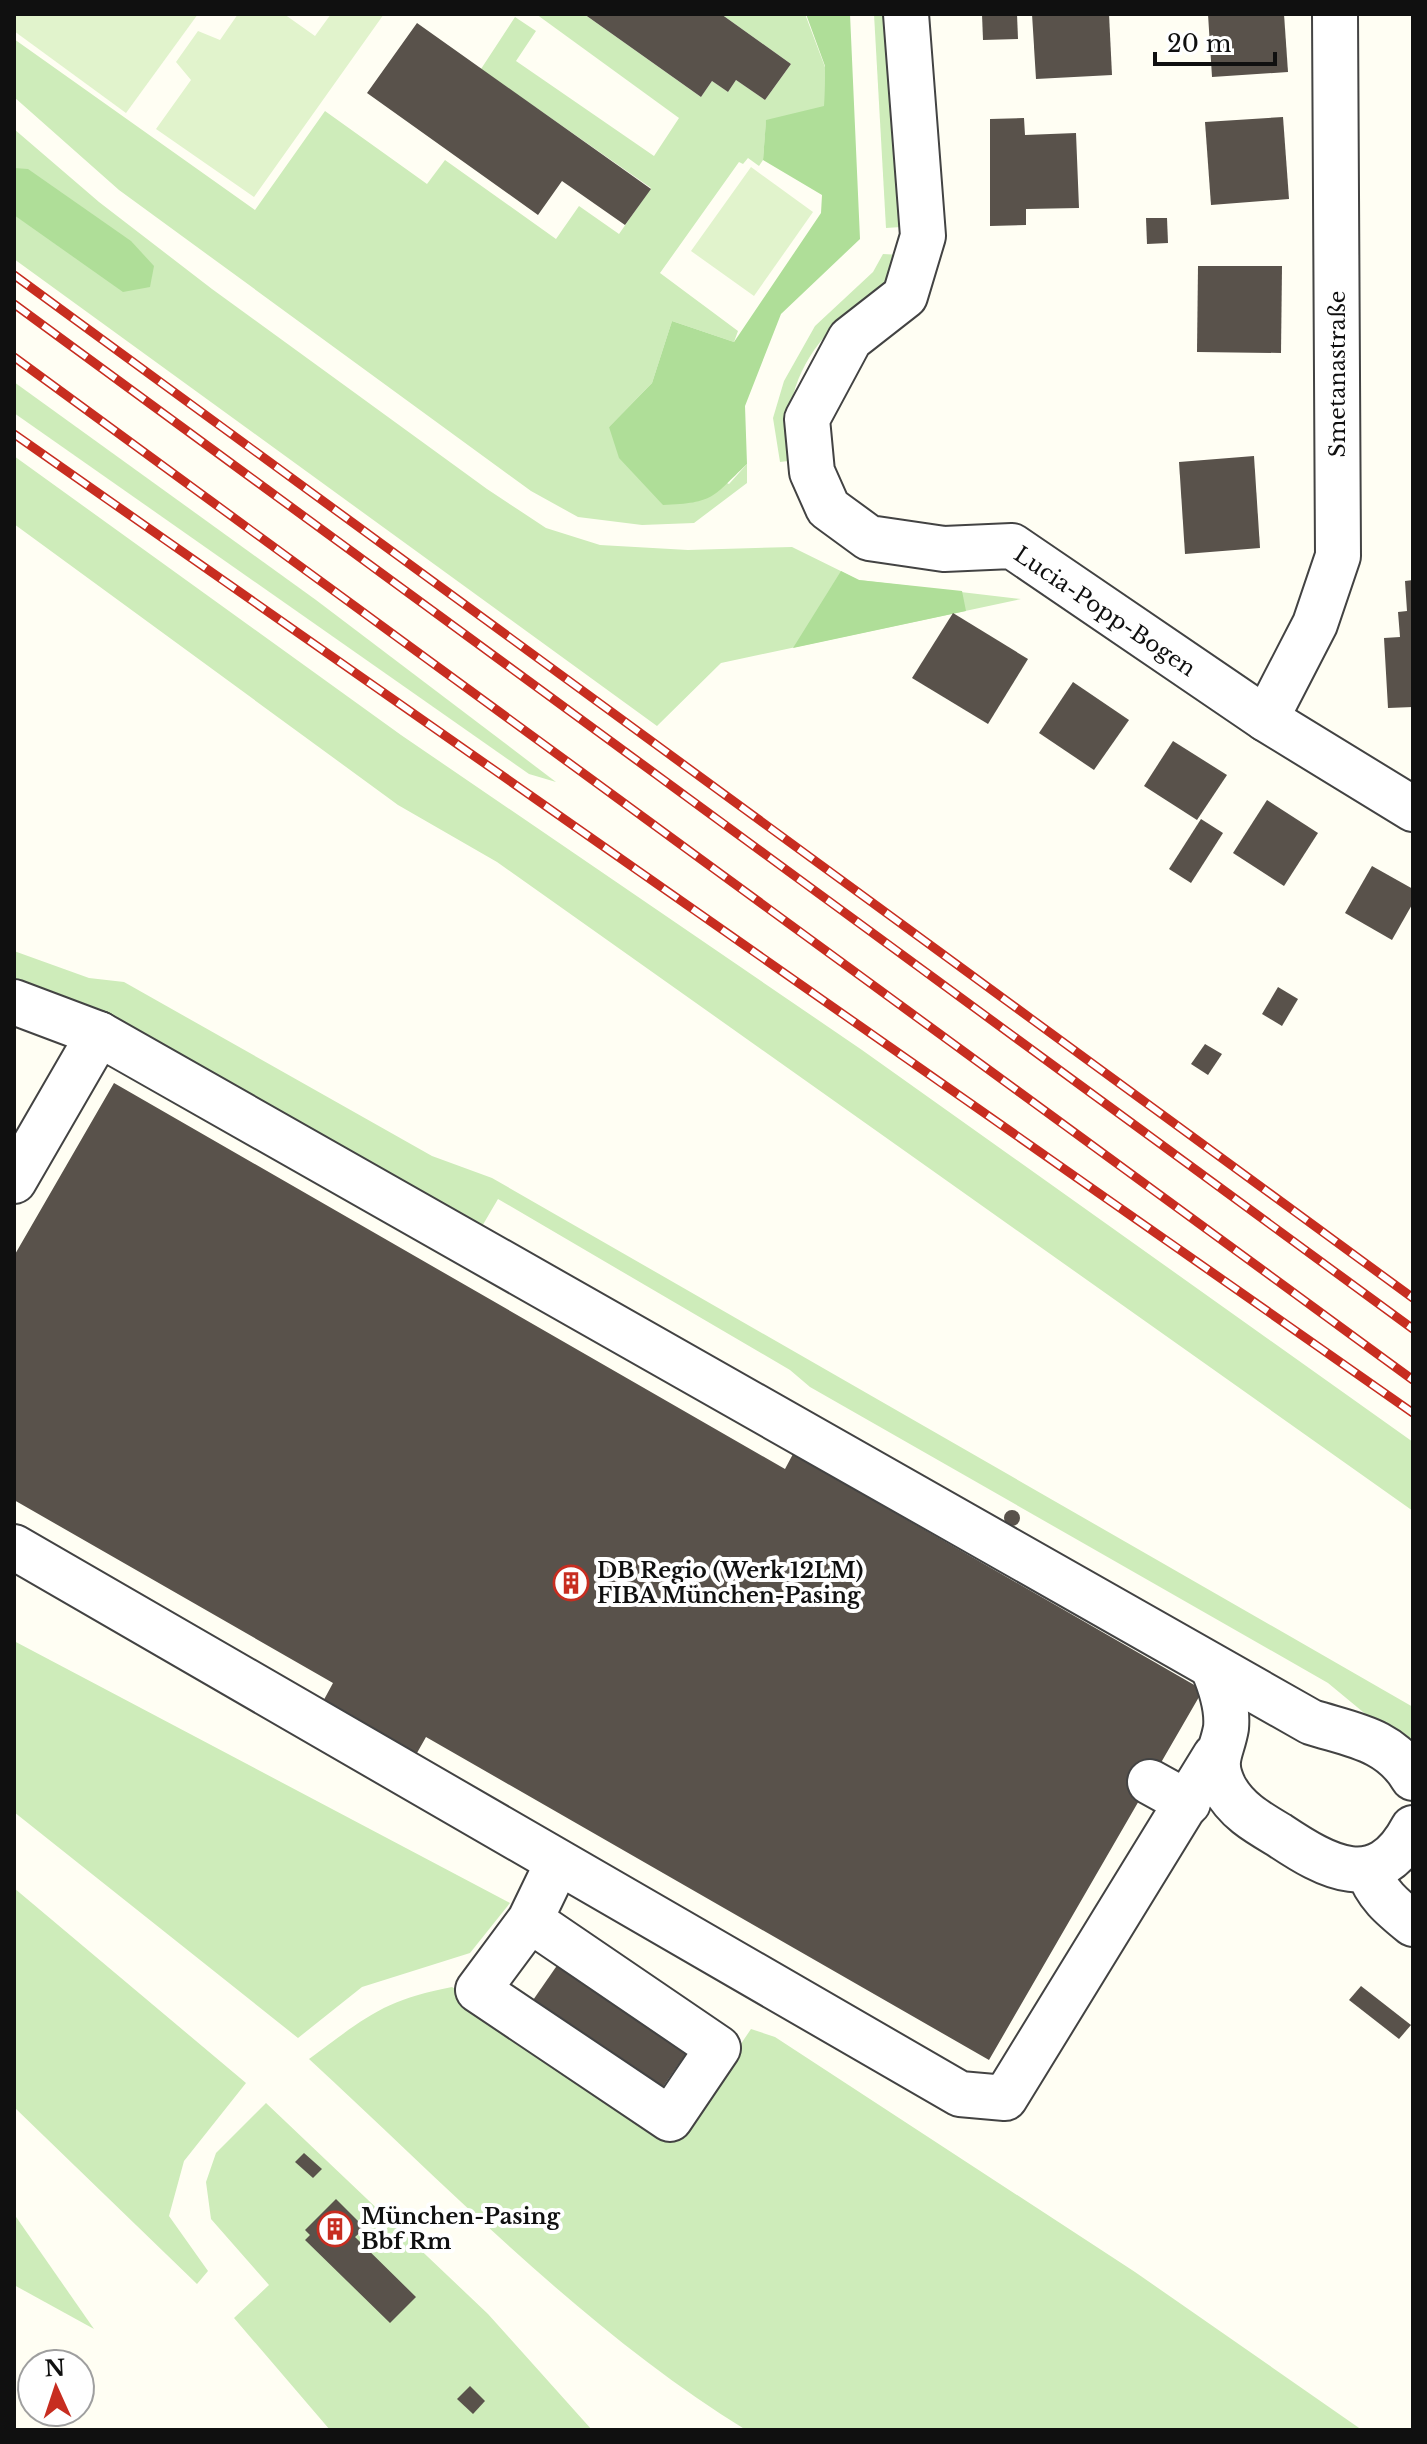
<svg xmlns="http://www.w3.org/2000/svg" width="1427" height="2444" font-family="'Libre Baskerville',serif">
<rect width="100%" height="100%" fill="#fffef3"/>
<!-- green -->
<g fill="#ceecba">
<path d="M 536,14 L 584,14 L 701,97 L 712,81 L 728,92 L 736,80 L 765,100 L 791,64 L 721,14 L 805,14 L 825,67 L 824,107 L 766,121 L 763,160 L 759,166 L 748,158 L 743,164 L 739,162 L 660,273 L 738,331 L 734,342 L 672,321 L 652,383 L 609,427 L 729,484 L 747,464 L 747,483 L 694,523 L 642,525 L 578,517 L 531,491 L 119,190 L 14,97 L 14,39 L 255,210 L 325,111 L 427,184 L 445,160 L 556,239 L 579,206 L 619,234 L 651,188 L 481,69 L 515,17 L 536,31 L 516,61 L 654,156 L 679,118 Z"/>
<path d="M 874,14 L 887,14 L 901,227 L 886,228 Z"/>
<path d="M 14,129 L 99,202 L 212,289 L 487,489 L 546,528 L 600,545 L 688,550 L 792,547 L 859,580 L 1021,599 L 721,663 L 657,726 L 14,259 Z"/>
<path d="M 883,254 L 901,255 C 879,303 855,301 826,335 C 792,374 786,412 788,461 L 780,462 L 773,418 L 784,381 L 815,326 L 873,272 Z"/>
<path d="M 14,382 L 316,600 L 556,782 L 529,774 L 14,413 Z"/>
<path d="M 14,456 L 401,735 L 862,1050 L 1413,1442 L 1413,1511 L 497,862 L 398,805 L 14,524 Z"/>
<path d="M 14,951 L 89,978 L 124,982 L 432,1156 L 492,1178 L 1413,1707 L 1413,1745 L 1386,1731 L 1328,1683 L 810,1387 L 790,1370 L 498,1199 L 481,1228 L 14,986 Z"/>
<path d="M 14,1641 L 510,1903 L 470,1953 L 362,1987 L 298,2038 L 14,1812 Z"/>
<path d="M 14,1888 L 246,2083 L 184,2161 L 169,2216 L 208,2271 L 197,2284 L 14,2107 Z"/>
<path d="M 452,1987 L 669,2128 L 688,2122 L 751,2029 L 775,2037 L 1135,2272 L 1362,2430 L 746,2430 C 584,2330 449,2188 309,2059 C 365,2018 383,2000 452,1987 Z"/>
<path d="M 266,2103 L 488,2314 L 592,2430 L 330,2430 L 234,2318 L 269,2285 L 211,2219 L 206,2182 L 216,2153 Z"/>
<path d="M 14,2214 L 94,2329 L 14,2285 Z"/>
</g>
<!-- forest -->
<g fill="#afde98">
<path d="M 806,14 L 850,14 L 860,239 L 781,314 L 745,406 L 747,464 C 712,497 715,503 663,505 L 619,458 L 609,427 L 652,383 L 672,321 L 734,342 L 821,213 L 822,195 L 763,160 L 766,120 L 824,106 L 825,66 Z"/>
<path d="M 14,168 L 28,169 L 131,241 L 154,266 L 150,287 L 123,292 L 14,215 Z"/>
<path d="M 841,571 L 859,580 L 962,591 L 966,611 L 793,648 Z"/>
</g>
<!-- pitch -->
<g fill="#e1f3cc">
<path d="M 14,14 L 198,14 L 126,113 L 14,31 Z"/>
<path d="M 238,14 L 284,14 L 315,36 L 331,14 L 384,14 L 254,197 L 156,129 L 191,80 L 176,62 L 198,31 L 220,40 Z"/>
<path d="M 751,167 L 813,212 L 754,296 L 691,251 Z"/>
</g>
<!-- building -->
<g fill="#59524b">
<path d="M 584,14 L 721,14 L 791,64 L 765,100 L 736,80 L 728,92 L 712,81 L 701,97 Z"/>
<path d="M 982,14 L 1017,14 L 1018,39 L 983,40 Z"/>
<path d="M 1032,14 L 1109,14 L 1112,75 L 1036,79 Z"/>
<path d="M 1208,14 L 1284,14 L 1288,72 L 1212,77 Z"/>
<path d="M 417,23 L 651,189 L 625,225 L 562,181 L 538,215 L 367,93 Z"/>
<path d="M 1283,117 L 1289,199 L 1211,205 L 1205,122 Z"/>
<path d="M 1024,118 L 1025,135 L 1076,133 L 1079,208 L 1026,209 L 1026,225 L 990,226 L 990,119 Z"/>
<path d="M 1146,218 L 1167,218 L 1168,243 L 1147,244 Z"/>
<path d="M 1198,266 L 1282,266 L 1281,353 L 1197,352 Z"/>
<path d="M 1254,456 L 1260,548 L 1185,554 L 1179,462 Z"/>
<path d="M 1413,580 L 1413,707 L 1388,708 L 1384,638 L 1400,637 L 1398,612 L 1407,611 L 1405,581 Z"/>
<path d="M 953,613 L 1028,659 L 988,724 L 912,678 Z"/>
<path d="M 1073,682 L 1129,720 L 1094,770 L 1039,733 Z"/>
<path d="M 1173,741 L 1227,775 L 1197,820 L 1144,786 Z"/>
<path d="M 1267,800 L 1318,833 L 1284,886 L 1233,853 Z"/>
<path d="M 1201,819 L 1223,833 L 1191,883 L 1169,869 Z"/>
<path d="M 1372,866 L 1413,889 L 1413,903 L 1392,940 L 1345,913 Z"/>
<path d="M 1278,987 L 1298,999 L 1282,1026 L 1262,1014 Z"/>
<path d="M 1205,1044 L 1222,1054 L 1208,1075 L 1191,1064 Z"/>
<path d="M 114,1083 L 785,1469 L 793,1454 L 1203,1690 L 989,2060 L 426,1737 L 413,1760 L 320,1707 L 333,1683 L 14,1500 L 14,1256 Z"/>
<circle cx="1012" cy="1518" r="8"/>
<path d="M 565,1954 L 694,2042 L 660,2091 L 531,2003 Z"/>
<path d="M 1361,1986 L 1411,2025 L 1399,2039 L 1349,2000 Z"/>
<path d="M 304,2153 L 322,2169 L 313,2178 L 295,2162 Z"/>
<path d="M 336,2199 L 365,2228 L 355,2237 L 416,2297 L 390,2323 L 305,2240 L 310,2235 L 305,2230 Z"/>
<path d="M 470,2386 L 485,2401 L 473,2414 L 457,2399 Z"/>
</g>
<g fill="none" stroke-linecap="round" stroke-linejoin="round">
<!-- minor casing -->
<g stroke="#434343" stroke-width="48">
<g id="minor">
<path d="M 906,14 L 923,236 L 905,296 L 850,339 L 807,419 L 812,472 L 828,508 L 869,538 L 944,549 L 1012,546 L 1266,719 L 1413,809"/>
<path d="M 1266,719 L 1315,624 L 1338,556 L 1335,14"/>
<path d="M 14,1002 L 99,1034 L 1311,1722 C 1352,1735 1390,1739 1413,1778"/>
<path d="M 14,1181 L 99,1034"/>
<path d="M 14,1547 L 960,2094 L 1005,2098 L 1215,1756"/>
<path d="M 1213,1668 C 1221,1687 1228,1707 1226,1728 C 1222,1752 1211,1760 1224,1787 C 1236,1810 1257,1822 1279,1835 C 1327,1867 1377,1896 1413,1828"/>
<path d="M 1150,1782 L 1188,1803"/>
<path d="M 1368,1869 C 1376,1894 1392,1907 1413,1924"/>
<path d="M 530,1920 L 718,2048 L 670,2119 L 478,1990 L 530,1920 L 557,1864"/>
</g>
</g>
<!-- minor -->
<use href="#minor" stroke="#fff" stroke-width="44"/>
<!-- rail casing -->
<g stroke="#c72d20" stroke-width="9">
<g id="rail">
<path d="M 14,275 L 1413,1298"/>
<path d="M 14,304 L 1413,1329"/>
<path d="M 14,357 L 1413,1380"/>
<path d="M 14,434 L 1413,1413"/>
</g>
</g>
<!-- rail -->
<use href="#rail" stroke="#fff" stroke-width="6" stroke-dasharray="18" stroke-linecap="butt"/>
</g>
<!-- icons -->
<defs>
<g id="building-ring" transform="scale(1.8)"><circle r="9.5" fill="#fff" stroke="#c72d20" stroke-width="1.5"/><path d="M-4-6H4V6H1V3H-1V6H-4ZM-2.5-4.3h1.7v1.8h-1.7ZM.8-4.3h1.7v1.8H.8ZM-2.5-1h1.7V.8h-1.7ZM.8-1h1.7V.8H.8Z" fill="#c72d20"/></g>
</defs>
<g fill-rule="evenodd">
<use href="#building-ring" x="571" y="1583"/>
<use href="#building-ring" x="335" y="2229"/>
</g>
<g text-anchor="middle" stroke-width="8" stroke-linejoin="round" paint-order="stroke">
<!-- street labels -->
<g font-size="22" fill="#101010" stroke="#fff">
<text transform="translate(1337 374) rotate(-90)" y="8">Smetanastraße</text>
<text transform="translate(1105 611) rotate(34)" y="8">Lucia-Popp-Bogen</text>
</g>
<!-- poi labels -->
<g font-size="22" font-weight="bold" fill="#101010" stroke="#fff" text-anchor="start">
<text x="597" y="1578">DB Regio (Werk 12LM)<tspan x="597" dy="25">FIBA München-Pasing</tspan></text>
<text x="361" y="2224">München-Pasing<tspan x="361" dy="25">Bbf Rm</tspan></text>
</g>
</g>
<!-- border -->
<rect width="1427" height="2444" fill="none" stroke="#101010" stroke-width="32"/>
<!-- north arrow -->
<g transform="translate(56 2388) rotate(357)"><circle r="38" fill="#ffffff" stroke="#9f9f9f" stroke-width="2"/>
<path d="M0-6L14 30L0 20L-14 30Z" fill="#c72d20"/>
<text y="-12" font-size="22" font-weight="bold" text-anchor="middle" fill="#101010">N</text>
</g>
<!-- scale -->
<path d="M1155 52v12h120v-12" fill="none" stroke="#101010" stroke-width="4"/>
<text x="1167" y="52" font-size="24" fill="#101010" stroke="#ffffff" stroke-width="6" paint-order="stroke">20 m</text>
</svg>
